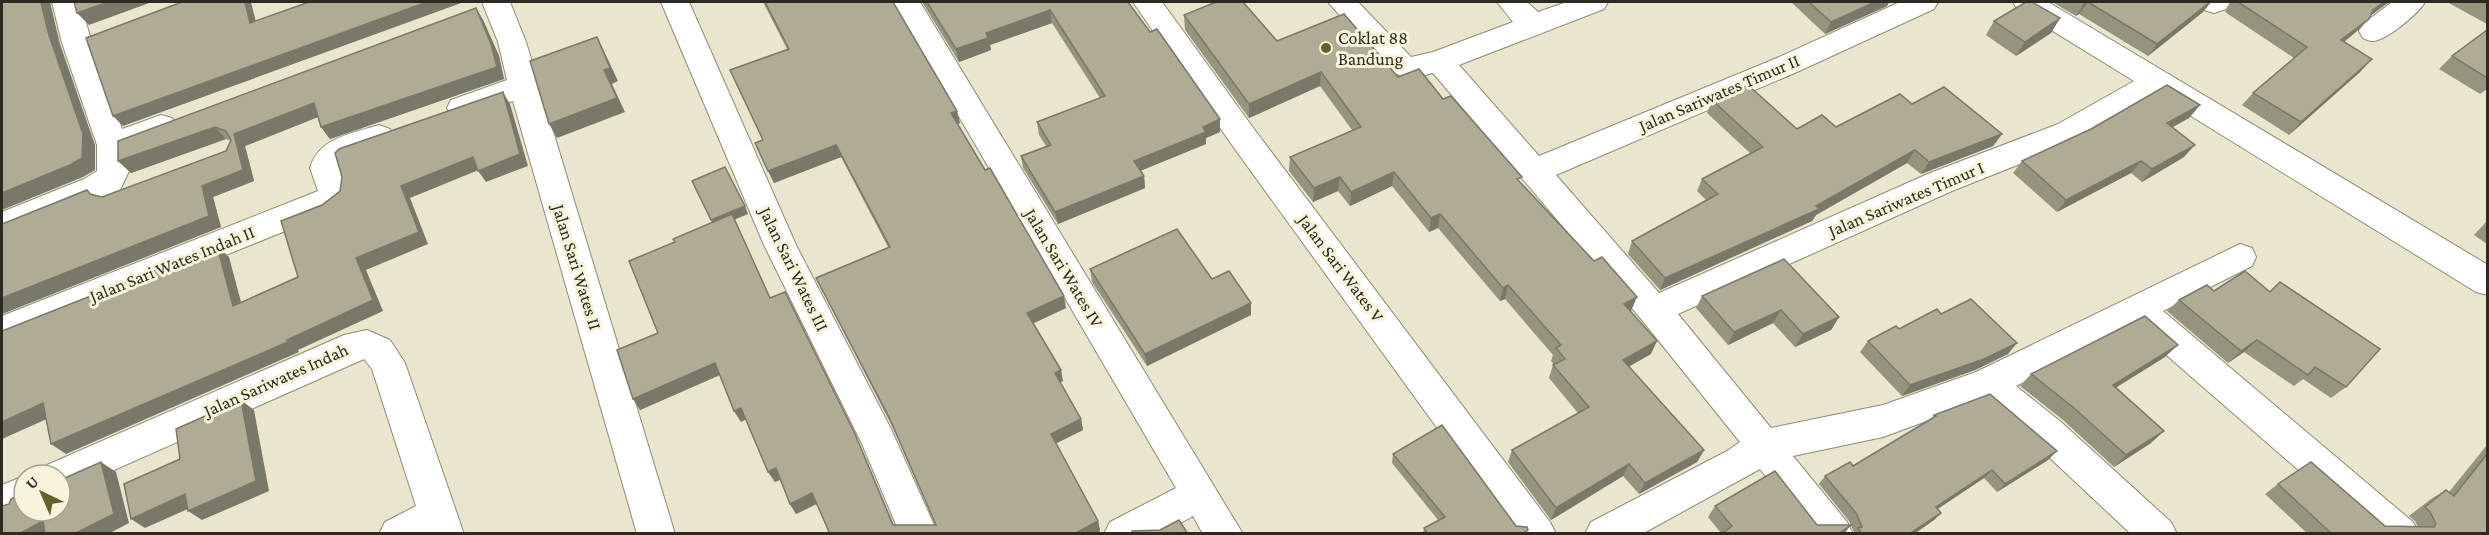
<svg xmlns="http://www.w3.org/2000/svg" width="2489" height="535" font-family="'Crimson Pro',serif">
<rect width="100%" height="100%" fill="#eae6ce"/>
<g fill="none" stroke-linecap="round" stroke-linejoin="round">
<!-- minor casing -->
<g stroke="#8e8b74" stroke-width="2">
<g id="minor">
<path d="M 52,2 L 80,2 L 92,43 L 122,129 L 161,115 L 172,118 L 176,126 L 172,134 L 128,151 L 129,171 L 120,190 L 2,238 L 2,212 L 84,179 L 97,171 L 97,145 L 62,43 Z"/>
<path d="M 482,2 L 510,2 L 526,42 L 675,534 L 637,534 L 513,101 L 462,119 L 451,116 L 447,108 L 451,100 L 507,80 L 498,42 Z"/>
<path d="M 661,2 L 689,2 L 796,245 L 891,429 L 938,534 L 900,534 L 862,444 L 764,245 Z"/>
<path d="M 892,2 L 920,2 L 1243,534 L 1203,534 L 1193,516 L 1161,534 L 1104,534 L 1110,522 L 1176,488 Z"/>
<path d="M 1133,2 L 1162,2 L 1254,129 L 1550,522 L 1556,534 L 1514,534 L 1232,145 Z"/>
<path d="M 1328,2 L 1358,2 L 1411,57 L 1433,52 L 1513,22 L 1497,2 L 1527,2 L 1538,12 L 1567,2 L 1608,2 L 1604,9 L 1459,65 L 1539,156 L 1777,58 L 1900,2 L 1938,2 L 1934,9 L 1797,72 L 1556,175 L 1659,293 L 1930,173 L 2058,124 L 2134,81 L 2017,9 L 2013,2 L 2048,2 L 2488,265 L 2488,295 L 2476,292 L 2157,95 L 2080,140 L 1952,191 L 1678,314 L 1771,428 L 1883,405 L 1976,372 L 2240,244 L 2252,248 L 2256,257 L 2252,266 L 2163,311 L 2413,522 L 2419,534 L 2372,534 L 2133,326 L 2016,386 L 2061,422 L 2171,522 L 2177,534 L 2131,534 L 2035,444 L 1983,400 L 1883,437 L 1793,456 L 1847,522 L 1853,534 L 1810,534 L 1760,469 L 1642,534 L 1585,534 L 1591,522 L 1727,451 L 1740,442 L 1642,320 L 1433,73 L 1409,79 L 1388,70 Z"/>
<path d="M 2201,2 L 2230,2 L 2226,9 L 2214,13 L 2204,10 Z"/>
<path d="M 2392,2 L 2425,2 C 2419,13 2385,42 2372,41 C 2369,41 2366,39 2363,38 L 2359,31 L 2363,24 Z"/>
<path d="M 379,125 L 390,129 L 394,137 L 390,145 L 358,156 L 342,165 L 342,172 L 350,193 L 345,207 L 2,345 L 2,316 L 318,191 L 310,168 C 318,138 353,133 379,125 Z"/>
<path d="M 367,330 L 390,340 L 405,363 L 464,534 L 379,534 L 385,522 L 416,506 L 372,369 L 364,359 L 60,494 L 60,475 L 43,475 L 47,465 L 344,335 Z"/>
<path d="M 24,476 L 24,511 L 2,520 L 2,485 Z"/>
</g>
</g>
<!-- minor -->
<use href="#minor" fill="#fff" fill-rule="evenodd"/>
</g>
<!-- wall -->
<g fill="#96937f">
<path d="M 763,2 L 893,2 L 960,123 L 958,124 L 1066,308 L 1033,323 L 1063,381 L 1060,383 L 1081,419 L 1083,430 L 1056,443 L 1098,521 L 1100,531 L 1095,534 L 830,534 L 817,504 L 796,514 L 790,504 L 780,480 L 775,482 L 746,419 L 741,422 L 720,375 L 640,410 L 633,399 L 658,333 L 629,261 L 748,214 L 734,220 L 770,298 L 860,445 L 894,525 L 936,525 L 893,428 L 816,278 L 888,247 L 841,157 L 774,183 L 755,143 L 763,140 L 730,70 L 787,49 Z"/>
<path d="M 922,2 L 1128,2 L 1150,32 L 1220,119 L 1220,132 L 1206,138 L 1206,144 L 1140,171 L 1144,176 L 1145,188 L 1058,224 L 1023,168 L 1021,156 L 1046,146 L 1039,135 L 1037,122 L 1100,98 L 1052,23 L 990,45 L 991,50 L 959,62 Z"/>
<path d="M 1791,2 L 1889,2 L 1887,6 L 1825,34 Z"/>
<path d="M 2052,2 L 2211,2 L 2203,12 L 2148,56 L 2079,14 L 2076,16 Z"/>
<path d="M 2231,2 L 2389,2 L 2370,16 L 2369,19 L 2357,31 L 2344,42 L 2372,59 L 2360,72 L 2289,135 L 2242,105 L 2253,93 L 2294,58 L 2225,12 L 2229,6 Z"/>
<path d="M 2447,2 L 2487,2 L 2487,24 Z"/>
<path d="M 476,8 L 483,20 L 499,56 L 504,79 L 330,139 L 321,127 L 318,117 L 245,146 L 254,181 L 213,197 L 221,227 L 2,314 L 2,224 L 91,194 L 102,197 L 226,151 L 231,141 L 226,139 L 131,173 L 118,161 Z"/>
<path d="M 1184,15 L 1398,77 L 1443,99 L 1521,184 L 1631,311 L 1630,311 L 1651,354 L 1629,366 L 1704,450 L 1697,462 L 1639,494 L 1623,476 L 1551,520 L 1508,462 L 1512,450 L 1578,413 L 1549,378 L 1553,365 L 1554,365 L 1551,361 L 1553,355 L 1505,299 L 1500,301 L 1438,228 L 1429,232 L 1392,186 L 1350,206 L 1338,191 L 1313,202 L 1289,171 L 1290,157 L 1352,130 L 1320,86 L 1249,118 L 1185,30 Z"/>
<path d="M 2060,18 L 2051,33 L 2016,56 L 1986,35 L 1994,21 Z"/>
<path d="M 2487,30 L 2487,89 L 2480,94 L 2439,69 L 2452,56 Z"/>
<path d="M 1712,100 L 1797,129 L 1836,127 L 1912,104 L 2002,134 L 1993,146 L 1921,174 L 1907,163 L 1816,215 L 1812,221 L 1660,290 L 1628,254 L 1632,241 L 1707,201 L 1697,191 L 1702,179 L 1750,153 L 1707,113 Z"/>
<path d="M 2200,105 L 2189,118 L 2172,127 L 2184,157 L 2142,182 L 2131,173 L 2057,212 L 2013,173 L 2022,161 Z"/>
<path d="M 2487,221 L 2487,244 L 2474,235 Z"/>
<path d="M 1090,269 L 1251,303 L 1251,315 L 1147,366 L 1092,282 Z"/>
<path d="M 2280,282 L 2346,387 L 2331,398 L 2303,379 L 2294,386 L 2244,352 L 2228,363 L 2167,311 L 2179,300 L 2214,291 L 2270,291 Z"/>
<path d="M 1702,296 L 1839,317 L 1831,330 L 1795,347 L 1773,323 L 1728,345 L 1696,308 Z"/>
<path d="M 1941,314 L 2008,354 L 1975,370 L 1902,396 L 1860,352 L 1868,341 Z"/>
<path d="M 2165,357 L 2116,387 L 2151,443 L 2114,467 L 2063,420 L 2020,386 L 2031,374 Z"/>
<path d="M 1934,415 L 2048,460 L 1997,492 L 1984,478 L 1938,509 L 1941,513 L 1934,520 L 1914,534 L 1853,534 L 1854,532 L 1849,521 L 1819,484 L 1825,476 L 1853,466 L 1930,420 Z"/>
<path d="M 2487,445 L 2487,534 L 2308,534 L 2265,494 L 2278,484 L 2385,526 L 2418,527 L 2415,521 L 2409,516 L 2431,499 L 2446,490 L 2449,492 Z"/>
<path d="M 1393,454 L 1516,526 L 1528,530 L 1526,534 L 1423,534 L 1424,528 L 1438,520 L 1392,463 Z"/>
<path d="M 1715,506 L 1817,525 L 1721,533 L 1708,517 Z"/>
</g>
<!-- shaded-wall -->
<g fill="#7a7868">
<path d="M 41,2 L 50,2 L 60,44 L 95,145 L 95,170 L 83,177 L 2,210 L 2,193 L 48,32 Z"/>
<path d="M 108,2 L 152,2 L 89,25 L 77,13 Z"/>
<path d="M 245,2 L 251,2 L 259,34 L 250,23 Z"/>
<path d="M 427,2 L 464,2 L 123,126 L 113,116 Z"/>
<path d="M 1875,2 L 1889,2 L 1887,6 L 1825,34 L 1831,22 Z"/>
<path d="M 2088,2 L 2079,14 L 2076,16 L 2084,3 Z"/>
<path d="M 2210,2 L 2211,2 L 2203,12 L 2148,56 L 2157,44 Z"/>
<path d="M 2384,2 L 2389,2 L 2362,22 L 2373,10 Z"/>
<path d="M 476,8 L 483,20 L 499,56 L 504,79 L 330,139 L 321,127 Z"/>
<path d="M 1050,10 L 1052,23 L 990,45 L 991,50 L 959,62 L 956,49 L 986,33 Z"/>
<path d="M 2060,18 L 2051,33 L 2016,56 L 2025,42 Z"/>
<path d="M 2369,19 L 2357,31 L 2330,53 L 2341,40 Z"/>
<path d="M 597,37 L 604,51 L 618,81 L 612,84 L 625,112 L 557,138 L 549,124 L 604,70 Z"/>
<path d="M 2372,59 L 2360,72 L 2289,135 L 2301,122 Z"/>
<path d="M 1321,72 L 1320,86 L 1249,118 L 1249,104 Z"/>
<path d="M 503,92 L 510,104 L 528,166 L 486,182 L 478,171 Z"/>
<path d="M 314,103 L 323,115 L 245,146 L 254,181 L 213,197 L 221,227 L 2,314 L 2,298 L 202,186 L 243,170 L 234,134 Z"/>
<path d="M 2200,105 L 2189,118 L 2157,136 L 2167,123 Z"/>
<path d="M 957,111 L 960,123 L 955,125 L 951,113 Z"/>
<path d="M 1220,119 L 1220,132 L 1206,138 L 1206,144 L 1135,173 L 1134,161 Z"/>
<path d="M 215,127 L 226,139 L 131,173 L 118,161 Z"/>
<path d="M 2002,134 L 1993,146 L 1921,174 L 1929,162 Z"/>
<path d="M 836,145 L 841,157 L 774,183 L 768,171 Z"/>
<path d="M 2195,145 L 2184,157 L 2142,182 L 2152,169 Z"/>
<path d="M 1915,150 L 1907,163 L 1816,215 L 1812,221 L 1660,290 L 1665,278 L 1816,206 Z"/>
<path d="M 473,157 L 481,169 L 410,198 L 428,244 L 366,270 L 383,311 L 298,350 L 299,352 L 66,454 L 51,444 L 287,340 L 356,258 L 401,186 Z"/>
<path d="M 2141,161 L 2131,173 L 2057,212 L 2066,200 Z"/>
<path d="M 1394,172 L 1392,186 L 1350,206 L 1351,192 Z"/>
<path d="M 1144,176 L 1145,188 L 1058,224 L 1055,212 Z"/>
<path d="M 1340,177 L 1338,191 L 1313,202 L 1314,188 Z"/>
<path d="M 745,206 L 748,214 L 714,228 L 711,220 Z"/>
<path d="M 1440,214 L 1438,228 L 1429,232 L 1431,218 Z"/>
<path d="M 217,246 L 229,257 L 245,317 L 233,306 Z"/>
<path d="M 1508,285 L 1505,299 L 1500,301 L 1503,288 Z"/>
<path d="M 1064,296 L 1066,308 L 1030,325 L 1027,313 Z"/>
<path d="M 1637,297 L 1631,311 L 1618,318 L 1624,304 Z"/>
<path d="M 1251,303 L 1251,315 L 1147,366 L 1145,354 Z"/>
<path d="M 1781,310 L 1773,323 L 1728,345 L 1734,332 Z"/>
<path d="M 1839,317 L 1831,330 L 1795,347 L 1803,334 Z"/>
<path d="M 2257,340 L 2244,352 L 2228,363 L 2241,351 Z"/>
<path d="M 1657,341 L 1651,354 L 1618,373 L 1623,360 Z"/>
<path d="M 2017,343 L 2008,354 L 1975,370 L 1902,396 L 1910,385 Z"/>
<path d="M 2178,345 L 2165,357 L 2101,397 L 2113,385 Z"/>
<path d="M 715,363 L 722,374 L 640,410 L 633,399 Z"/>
<path d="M 1061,370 L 1063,381 L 1057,384 L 1055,373 Z"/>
<path d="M 241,400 L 254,410 L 269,491 L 202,520 L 188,511 Z"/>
<path d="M 43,403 L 58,414 L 2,439 L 2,422 Z"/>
<path d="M 741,408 L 748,418 L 741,422 L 734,411 Z"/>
<path d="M 1081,419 L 1083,430 L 1053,445 L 1051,434 Z"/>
<path d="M 2164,431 L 2151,443 L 2114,467 L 2126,455 Z"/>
<path d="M 1704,450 L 1697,462 L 1639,494 L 1645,483 Z"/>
<path d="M 2057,451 L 2048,460 L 1997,492 L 2005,484 Z"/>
<path d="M 101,462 L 116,472 L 129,523 L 108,534 L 74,534 Z"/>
<path d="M 1629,464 L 1623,476 L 1551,520 L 1556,508 Z"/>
<path d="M 776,468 L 782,479 L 775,482 L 768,472 Z"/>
<path d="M 1992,470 L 1984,478 L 1928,515 L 1936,507 Z"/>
<path d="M 812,493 L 818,503 L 796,514 L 790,504 Z"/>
<path d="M 185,494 L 199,504 L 145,528 L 131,519 Z"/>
<path d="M 1941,513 L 1934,520 L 1914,534 L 1912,532 Z"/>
<path d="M 43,521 L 52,534 L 19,534 Z"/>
<path d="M 1098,521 L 1100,531 L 1095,534 L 1074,534 Z"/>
<path d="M 1851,525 L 1844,534 L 1838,534 Z"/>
</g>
<!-- building -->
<g fill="#afab94" stroke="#7a7868" stroke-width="1.5">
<path d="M 2,2 L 41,2 L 48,32 L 83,134 L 82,158 L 70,165 L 2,193 Z"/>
<path d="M 74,2 L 108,2 L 77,13 Z"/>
<path d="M 182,2 L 245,2 L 250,23 L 309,2 L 427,2 L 113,116 L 86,38 Z"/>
<path d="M 765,2 L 893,2 L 957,111 L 951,113 L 985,170 L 990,168 L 1064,296 L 1027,313 L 1061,370 L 1055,373 L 1081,419 L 1051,434 L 1098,521 L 1074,534 L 830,534 L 812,493 L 790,504 L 776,468 L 768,472 L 741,408 L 734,411 L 715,363 L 633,399 L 617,350 L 658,333 L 629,261 L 675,242 L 673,239 L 732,214 L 770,298 L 785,292 L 855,434 L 893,525 L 936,525 L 889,417 L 816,278 L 890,247 L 836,145 L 768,171 L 755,143 L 763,140 L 730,70 L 789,49 Z"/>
<path d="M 927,2 L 1128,2 L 1150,32 L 1157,29 L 1220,119 L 1203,127 L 1206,132 L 1134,161 L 1144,176 L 1055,212 L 1021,156 L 1051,145 L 1037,122 L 1105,96 L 1050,10 L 986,33 L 988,38 L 956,49 Z"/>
<path d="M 1216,2 L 1243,2 L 1277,41 L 1344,14 L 1398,77 L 1419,69 L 1443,99 L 1451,96 L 1522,177 L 1517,179 L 1594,261 L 1602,257 L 1637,297 L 1624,304 L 1657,341 L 1623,360 L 1704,450 L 1645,483 L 1629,464 L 1556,508 L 1512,450 L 1589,407 L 1553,365 L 1565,359 L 1556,348 L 1561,345 L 1508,285 L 1503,288 L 1440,214 L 1431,218 L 1394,172 L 1351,192 L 1340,177 L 1314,188 L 1290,157 L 1361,127 L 1321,72 L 1249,104 L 1184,15 Z"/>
<path d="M 1809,2 L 1875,2 L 1831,22 Z"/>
<path d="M 2026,2 L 2032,2 L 2060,18 L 2025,42 L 1994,21 Z"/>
<path d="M 2088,2 L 2210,2 L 2157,44 Z"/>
<path d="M 2238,2 L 2384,2 L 2373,10 L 2369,19 L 2341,40 L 2372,59 L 2301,122 L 2253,93 L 2307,47 Z"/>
<path d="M 476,8 L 491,44 L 497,67 L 321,127 L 314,103 L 234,134 L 243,170 L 202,186 L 209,216 L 2,298 L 2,224 L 87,190 L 90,194 L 102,197 L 226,151 L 231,140 L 226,131 L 215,127 L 118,161 L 118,141 Z"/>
<path d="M 2487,30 L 2487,78 L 2452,56 Z"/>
<path d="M 597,37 L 610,68 L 604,70 L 617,98 L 549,124 L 530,61 Z"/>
<path d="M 1748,85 L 1797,129 L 1822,115 L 1836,127 L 1900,94 L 1912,104 L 1944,87 L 2002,134 L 1929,162 L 1915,150 L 1816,206 L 1819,209 L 1665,278 L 1632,241 L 1718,194 L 1702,179 L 1763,147 L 1712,100 Z"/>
<path d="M 2167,85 L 2200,105 L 2167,123 L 2195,145 L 2152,169 L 2141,161 L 2066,200 L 2022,161 L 2091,129 Z"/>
<path d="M 503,92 L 520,154 L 478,171 L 473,157 L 401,186 L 419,232 L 356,258 L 373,300 L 287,340 L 288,342 L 51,444 L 43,403 L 2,422 L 2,331 L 217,246 L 233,306 L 298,277 L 281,221 L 322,205 L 340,191 L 342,177 L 335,153 L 339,149 Z"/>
<path d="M 725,167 L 745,206 L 711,220 L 692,181 Z"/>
<path d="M 1177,229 L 1212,279 L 1229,271 L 1251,303 L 1145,354 L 1090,269 Z"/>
<path d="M 1784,259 L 1839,317 L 1803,334 L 1781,310 L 1734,332 L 1702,296 Z"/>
<path d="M 2245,271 L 2270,292 L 2280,282 L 2380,349 L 2346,387 L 2315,367 L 2308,375 L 2257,340 L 2241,351 L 2179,300 L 2207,285 L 2214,291 Z"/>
<path d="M 1971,299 L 2017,343 L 1984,359 L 1910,385 L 1868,341 L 1896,326 L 1899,329 L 1937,309 L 1941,314 Z"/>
<path d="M 2145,316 L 2178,345 L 2113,385 L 2164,431 L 2126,455 L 2074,408 L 2031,374 Z"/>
<path d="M 1990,394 L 2057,451 L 2005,484 L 1992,470 L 1936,507 L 1941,513 L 1912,532 L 1913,534 L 1862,534 L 1858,528 L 1862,527 L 1856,513 L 1825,476 L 1850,462 L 1853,466 L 1936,416 L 1934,415 Z"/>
<path d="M 241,400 L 256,481 L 188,511 L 185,494 L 131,519 L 124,484 L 180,459 L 176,429 Z"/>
<path d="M 1442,425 L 1516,526 L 1527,527 L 1528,530 L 1522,534 L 1428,534 L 1424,528 L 1445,517 L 1393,454 Z"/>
<path d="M 2487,454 L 2487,534 L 2332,534 L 2278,484 L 2311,462 L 2385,526 L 2434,527 L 2436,524 L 2430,512 L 2425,507 L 2446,490 L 2454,496 Z"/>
<path d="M 101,462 L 114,514 L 74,534 L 45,534 L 43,521 L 19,534 L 2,534 L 2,506 L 9,504 L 11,499 L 24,492 L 24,511 L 60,511 L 60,480 Z"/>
<path d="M 1775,471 L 1817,525 L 1851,525 L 1838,534 L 1721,534 L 1732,526 L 1715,506 Z"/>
<path d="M 1179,520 L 1188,534 L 1133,534 L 1132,531 L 1160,530 Z"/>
</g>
<!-- markers -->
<circle fill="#665e2b" stroke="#f7f4db" stroke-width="2" cx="1326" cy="48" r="6"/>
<g text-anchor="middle" stroke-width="6" stroke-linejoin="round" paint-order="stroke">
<!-- poi labels -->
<g font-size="18" fill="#2c2a21" stroke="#f7f4db" text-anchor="start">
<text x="1338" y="44">Coklat 88<tspan x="1338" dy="21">Bandung</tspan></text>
</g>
<!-- street labels -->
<g font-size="18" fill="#2c2a21" stroke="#f7f4db">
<text transform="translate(1719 93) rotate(-23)" y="6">Jalan Sariwates Timur II</text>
<text transform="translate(1906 199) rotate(-23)" y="6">Jalan Sariwates Timur I</text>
<text transform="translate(172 264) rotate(-22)" y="6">Jalan Sari Wates Indah II</text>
<text transform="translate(577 267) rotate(73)" y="6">Jalan Sari Wates II</text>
<text transform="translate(1064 268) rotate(59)" y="6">Jalan Sari Wates IV</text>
<text transform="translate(1341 268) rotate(53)" y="6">Jalan Sari Wates V</text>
<text transform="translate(794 269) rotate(64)" y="6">Jalan Sari Wates III</text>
<text transform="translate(276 380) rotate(-24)" y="6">Jalan Sariwates Indah</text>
</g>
</g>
<!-- border -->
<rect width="2489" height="535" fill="none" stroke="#2c2a21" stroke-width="6"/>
<!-- north arrow -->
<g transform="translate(42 493) rotate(316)"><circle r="28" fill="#f7f4db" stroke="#a6a391" stroke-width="1.5"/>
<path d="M0-4.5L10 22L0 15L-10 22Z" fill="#665e2b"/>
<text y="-9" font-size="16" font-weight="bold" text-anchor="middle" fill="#2c2a21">U</text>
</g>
</svg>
